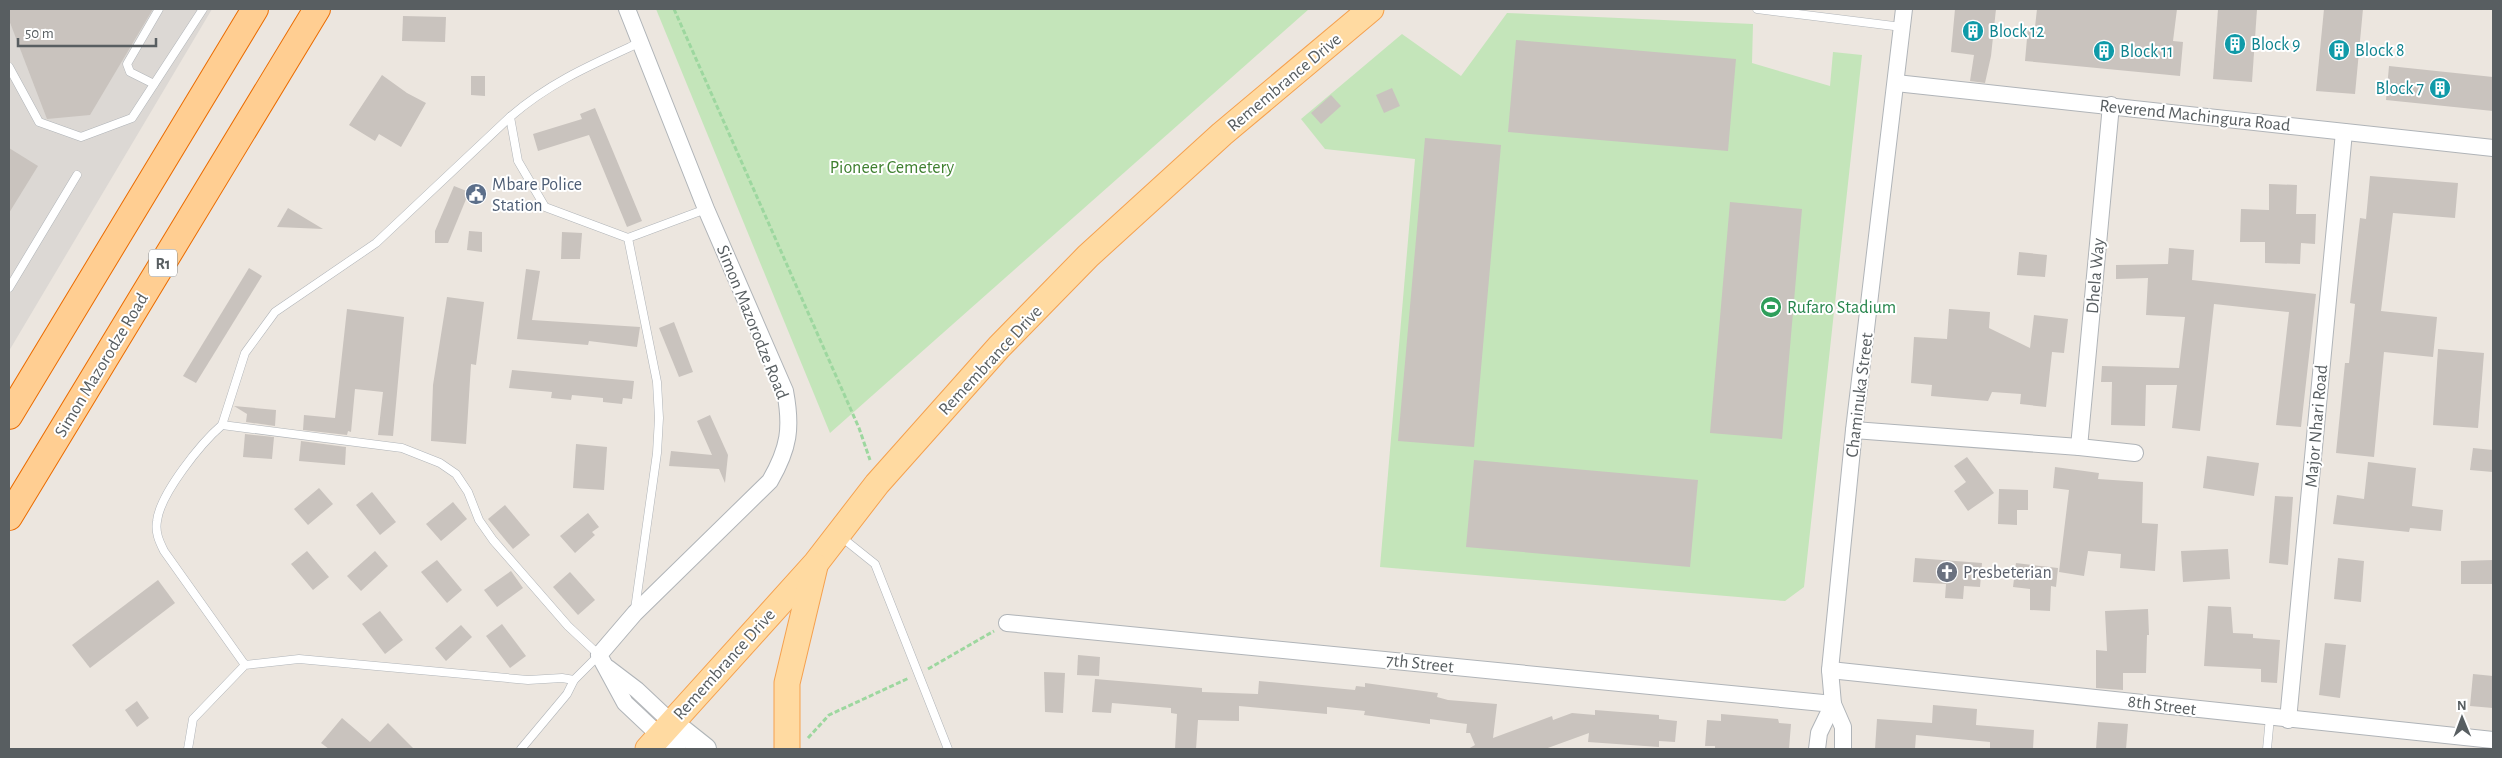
<svg xmlns="http://www.w3.org/2000/svg" width="2502" height="758" font-family="'Alegreya Sans',sans-serif">
<rect width="100%" height="100%" fill="#ece6df"/>
<!-- industrial -->
<path fill="#dcd8d4" d="M 9,9 L 212,9 L 9,351 Z"/>
<!-- green -->
<g fill="#c4e5ba">
<path d="M 656,9 L 1309,9 L 830,433 Z"/>
<path d="M 1507,13 L 1753,24 L 1752,63 L 1830,86 L 1833,52 L 1862,55 L 1804,587 L 1785,601 L 1380,567 L 1415,159 L 1325,149 L 1301,119 L 1402,34 L 1461,76 Z"/>
</g>
<!-- building -->
<g fill="#c9c3be">
<path d="M 9,9 L 153,9 L 90,115 L 47,119 L 9,20 Z"/>
<path d="M 1955,9 L 1996,9 L 1991,56 L 1985,83 L 1970,81 L 1974,55 L 1951,52 Z"/>
<path d="M 2037,9 L 2177,9 L 2173,41 L 2183,42 L 2180,76 L 2025,61 L 2028,27 L 2035,27 Z"/>
<path d="M 2218,9 L 2257,9 L 2252,82 L 2213,79 Z"/>
<path d="M 2324,9 L 2363,9 L 2355,94 L 2316,91 Z"/>
<path d="M 403,16 L 446,17 L 445,42 L 402,41 Z"/>
<path d="M 1516,40 L 1736,59 L 1728,151 L 1508,132 Z"/>
<path d="M 2389,66 L 2493,77 L 2493,111 L 2386,100 Z"/>
<path d="M 382,75 L 407,93 L 426,103 L 401,147 L 379,134 L 375,141 L 349,125 Z"/>
<path d="M 471,76 L 485,76 L 485,96 L 471,95 Z"/>
<path d="M 1392,88 L 1400,106 L 1384,113 L 1376,95 Z"/>
<path d="M 1331,95 L 1341,106 L 1321,124 L 1311,113 Z"/>
<path d="M 595,108 L 642,221 L 627,227 L 589,135 L 538,151 L 533,134 L 582,119 L 580,114 Z"/>
<path d="M 1425,138 L 1501,145 L 1474,447 L 1398,441 Z"/>
<path d="M 9,148 L 38,166 L 9,213 Z"/>
<path d="M 2370,176 L 2458,183 L 2455,218 L 2393,213 L 2381,311 L 2437,317 L 2433,357 L 2384,352 L 2374,457 L 2336,453 L 2345,363 L 2349,363 L 2355,304 L 2350,303 L 2360,218 L 2366,219 Z"/>
<path d="M 2269,184 L 2297,185 L 2296,214 L 2316,214 L 2315,244 L 2301,243 L 2300,264 L 2265,263 L 2265,242 L 2240,242 L 2241,209 L 2269,210 Z"/>
<path d="M 454,186 L 469,192 L 448,243 L 435,243 L 435,231 Z"/>
<path d="M 1730,202 L 1802,209 L 1782,439 L 1710,433 Z"/>
<path d="M 288,208 L 323,229 L 277,227 Z"/>
<path d="M 469,231 L 482,232 L 482,252 L 467,250 Z"/>
<path d="M 562,232 L 582,233 L 580,259 L 561,259 Z"/>
<path d="M 2169,248 L 2194,250 L 2192,280 L 2316,294 L 2301,427 L 2276,425 L 2289,312 L 2214,304 L 2200,431 L 2172,428 L 2177,385 L 2146,385 L 2145,426 L 2111,425 L 2112,382 L 2101,382 L 2102,366 L 2179,368 L 2185,317 L 2146,315 L 2148,278 L 2116,279 L 2116,265 L 2168,264 Z"/>
<path d="M 2019,252 L 2047,255 L 2045,277 L 2017,275 Z"/>
<path d="M 249,268 L 262,276 L 196,383 L 183,376 Z"/>
<path d="M 526,269 L 540,271 L 532,320 L 640,327 L 637,347 L 589,341 L 588,345 L 517,339 Z"/>
<path d="M 447,297 L 484,302 L 476,365 L 471,364 L 466,444 L 431,441 L 433,385 Z"/>
<path d="M 347,309 L 404,317 L 393,436 L 378,435 L 383,392 L 355,389 L 351,432 L 348,431 L 347,435 L 303,430 L 304,415 L 335,418 Z"/>
<path d="M 1949,309 L 1990,312 L 1989,328 L 2030,348 L 2034,315 L 2068,319 L 2064,353 L 2052,352 L 2046,407 L 2020,404 L 2021,394 L 1992,392 L 1988,401 L 1931,396 L 1932,385 L 1911,383 L 1914,337 L 1947,339 Z"/>
<path d="M 674,322 L 693,372 L 679,377 L 659,328 Z"/>
<path d="M 2438,349 L 2484,353 L 2478,428 L 2433,425 Z"/>
<path d="M 512,370 L 634,381 L 632,399 L 623,398 L 622,404 L 603,402 L 603,398 L 572,395 L 571,400 L 551,398 L 552,392 L 509,388 Z"/>
<path d="M 234,406 L 276,410 L 275,426 L 246,422 L 247,414 Z"/>
<path d="M 710,415 L 728,455 L 725,483 L 719,469 L 669,466 L 671,451 L 712,455 L 697,421 Z"/>
<path d="M 245,434 L 274,437 L 272,459 L 243,457 Z"/>
<path d="M 301,441 L 346,447 L 345,465 L 299,461 Z"/>
<path d="M 576,444 L 607,447 L 604,490 L 573,488 Z"/>
<path d="M 2473,448 L 2493,450 L 2493,472 L 2470,470 Z"/>
<path d="M 2207,456 L 2259,463 L 2254,496 L 2203,488 Z"/>
<path d="M 1967,457 L 1994,493 L 1968,511 L 1954,491 L 1966,482 L 1954,466 Z"/>
<path d="M 1474,460 L 1698,480 L 1690,567 L 1466,547 Z"/>
<path d="M 2368,462 L 2416,468 L 2412,506 L 2443,510 L 2441,531 L 2410,528 L 2409,532 L 2333,524 L 2337,495 L 2364,499 Z"/>
<path d="M 2055,467 L 2099,473 L 2098,479 L 2143,482 L 2142,523 L 2158,524 L 2155,571 L 2120,568 L 2121,554 L 2088,551 L 2084,576 L 2059,572 L 2069,490 L 2053,488 Z"/>
<path d="M 319,488 L 333,504 L 308,525 L 294,509 Z"/>
<path d="M 1999,489 L 2028,490 L 2028,510 L 2017,510 L 2017,525 L 1998,524 Z"/>
<path d="M 372,492 L 396,522 L 380,535 L 356,505 Z"/>
<path d="M 2275,496 L 2293,497 L 2288,565 L 2269,563 Z"/>
<path d="M 453,502 L 467,519 L 441,541 L 426,524 Z"/>
<path d="M 505,505 L 530,535 L 513,549 L 488,519 Z"/>
<path d="M 588,513 L 599,527 L 592,532 L 595,535 L 575,553 L 560,536 Z"/>
<path d="M 2228,549 L 2230,579 L 2183,582 L 2181,551 Z"/>
<path d="M 307,551 L 329,577 L 313,590 L 291,564 Z"/>
<path d="M 375,551 L 388,566 L 361,591 L 347,576 Z"/>
<path d="M 1915,558 L 1982,563 L 1980,587 L 1964,586 L 1963,599 L 1945,598 L 1946,584 L 1913,582 Z"/>
<path d="M 2338,558 L 2364,561 L 2361,602 L 2334,599 Z"/>
<path d="M 437,560 L 462,590 L 447,603 L 421,572 Z"/>
<path d="M 2493,560 L 2493,584 L 2461,584 L 2461,561 Z"/>
<path d="M 2016,563 L 2058,568 L 2056,587 L 2051,586 L 2050,611 L 2030,610 L 2030,589 L 2013,587 Z"/>
<path d="M 511,571 L 523,588 L 497,607 L 484,590 Z"/>
<path d="M 570,572 L 595,600 L 578,615 L 553,587 Z"/>
<path d="M 158,580 L 175,603 L 90,668 L 72,645 Z"/>
<path d="M 2208,606 L 2231,607 L 2233,633 L 2253,634 L 2253,638 L 2280,640 L 2277,683 L 2261,682 L 2261,669 L 2204,666 Z"/>
<path d="M 2148,609 L 2149,635 L 2147,635 L 2146,673 L 2123,673 L 2123,690 L 2096,688 L 2096,650 L 2107,651 L 2105,611 Z"/>
<path d="M 380,611 L 403,640 L 385,654 L 362,624 Z"/>
<path d="M 502,624 L 526,656 L 510,668 L 486,636 Z"/>
<path d="M 461,625 L 472,637 L 446,661 L 435,648 Z"/>
<path d="M 2325,643 L 2346,645 L 2340,698 L 2319,695 Z"/>
<path d="M 1078,655 L 1100,657 L 1099,676 L 1077,675 Z"/>
<path d="M 1044,672 L 1065,673 L 1063,713 L 1045,712 Z"/>
<path d="M 2473,674 L 2493,676 L 2493,708 L 2470,706 Z"/>
<path d="M 1095,679 L 1202,688 L 1202,692 L 1258,694 L 1259,681 L 1355,690 L 1356,686 L 1365,687 L 1365,683 L 1438,693 L 1437,697 L 1448,700 L 1497,704 L 1493,738 L 1552,716 L 1553,720 L 1572,713 L 1595,715 L 1595,710 L 1659,715 L 1659,719 L 1677,721 L 1675,742 L 1659,741 L 1659,747 L 1588,742 L 1589,733 L 1545,749 L 1468,749 L 1475,745 L 1470,733 L 1466,733 L 1467,724 L 1430,719 L 1430,724 L 1364,715 L 1365,711 L 1327,707 L 1327,714 L 1239,706 L 1239,721 L 1198,720 L 1196,749 L 1175,749 L 1177,714 L 1171,713 L 1171,708 L 1112,703 L 1111,713 L 1092,712 Z"/>
<path d="M 137,701 L 149,718 L 137,727 L 125,710 Z"/>
<path d="M 1933,705 L 1977,709 L 1976,725 L 2034,730 L 2033,749 L 1990,749 L 1990,742 L 1916,735 L 1915,749 L 1875,749 L 1877,719 L 1932,723 Z"/>
<path d="M 1721,714 L 1778,719 L 1779,723 L 1791,724 L 1789,749 L 1715,749 L 1715,746 L 1705,746 L 1707,720 L 1721,721 Z"/>
<path d="M 342,718 L 370,742 L 388,723 L 414,749 L 329,749 L 321,743 Z"/>
<path d="M 2098,722 L 2128,724 L 2126,749 L 2096,749 Z"/>
</g>
<g fill="none" stroke-linecap="round" stroke-linejoin="round">
<!-- service casing -->
<g stroke="#b0b4b8" stroke-width="9">
<g id="service">
<path d="M 1757,9 L 1902,27"/>
<path d="M 9,67 L 39,122 L 81,137 L 132,118 L 203,9"/>
<path d="M 154,84 L 130,72 L 127,64 L 159,9"/>
<path d="M 628,238 L 545,207 L 518,161 L 510,117 C 550,82 593,64 641,42"/>
<path d="M 9,288 L 77,175"/>
<path d="M 222,425 L 245,353 L 275,312 L 376,243 L 510,117"/>
<path d="M 840,536 L 875,564 L 948,749"/>
<path d="M 635,609 L 657,453 L 659,418 L 657,382 L 628,238 L 706,209"/>
<path d="M 188,749 L 193,719 L 245,665 L 299,659 L 528,680 L 562,678 L 574,680 L 599,655 L 568,626 L 493,540 L 479,520 L 468,492 L 456,474 L 440,463 L 402,448 L 222,425 C 201,443 160,494 157,521 C 155,532 159,541 164,551 L 245,665"/>
<path d="M 521,749 L 567,694 L 574,680"/>
<path d="M 2267,749 L 2270,717"/>
</g>
</g>
<!-- minor casing -->
<g stroke="#b0b4b8" stroke-width="18">
<g id="minor">
<path d="M 627,9 L 706,209 L 785,391 C 792,428 789,448 770,481 L 635,613 L 599,655 L 625,703 L 660,736"/>
<path d="M 1896,83 L 2493,148"/>
<path d="M 1854,430 L 2079,447 L 2135,453"/>
<path d="M 2079,447 L 2111,105"/>
<path d="M 1007,623 L 1833,704 L 1843,727 L 1843,749"/>
<path d="M 608,668 L 637,690 L 671,722"/>
<path d="M 1830,670 L 2493,740"/>
<path d="M 2288,720 L 2344,132"/>
<path d="M 1817,749 L 1819,733 L 1833,704 L 1830,670 L 1854,430 L 1904,9"/>
</g>
</g>
<!-- secondary casing -->
<g stroke="#afb5b8" stroke-width="24">
<g id="secondary">
<path d="M 671,722 L 705,749"/>
<path d="M 660,736 L 675,749"/>
</g>
</g>
<!-- primary casing -->
<g stroke="#f5a14f" stroke-width="27">
<g id="primary">
<path d="M 648,749 L 816,563 L 877,484 L 999,347 L 1088,256 L 1222,134 L 1371,9"/>
<path d="M 787,749 L 787,683 L 815,566"/>
</g>
</g>
<!-- trunk casing -->
<g stroke="#eb6c00" stroke-width="28">
<g id="trunk">
<path d="M 9,416 L 255,9"/>
<path d="M 9,517 L 317,9"/>
</g>
</g>
<!-- path -->
<g stroke="#9dd79f" stroke-width="3" stroke-dasharray="5 2.5" stroke-linecap="butt">
<path d="M 674,9 L 859,428 L 870,460"/>
<path d="M 928,669 L 994,631"/>
<path d="M 808,738 L 829,715 L 909,678"/>
</g>
<!-- service -->
<use href="#service" stroke="#fff" stroke-width="8"/>
<!-- minor -->
<use href="#minor" stroke="#fff" stroke-width="16"/>
<!-- secondary -->
<use href="#secondary" stroke="#fff" stroke-width="22"/>
<!-- primary -->
<use href="#primary" stroke="#ffdaa1" stroke-width="25"/>
<!-- trunk -->
<use href="#trunk" stroke="#ffce92" stroke-width="26"/>
</g>
<!-- icons -->
<defs>
<g id="building-disc" transform="scale(1.125)"><circle r="9.5" fill="#0f9aa8" stroke="#fff"/><path d="M-4-6H4V6H1V3H-1V6H-4ZM-2.5-4.3h1.7v1.8h-1.7ZM.8-4.3h1.7v1.8H.8ZM-2.5-1h1.7V.8h-1.7ZM.8-1h1.7V.8H.8Z" fill="#fff"/></g>
<g id="civic-disc" transform="scale(1.125)"><circle r="9.5" fill="#5c6f8a" stroke="#fff"/><path d="M-.6-6.5H3V-4.5H.6V-3L4-1V1h2V6H-6V1h2V-1L-.6-3ZM-1.2 2.5V6h2.4V2.5Z" fill="#fff"/></g>
<g id="stadium-disc" transform="scale(1.125)"><circle r="9.5" fill="#2e9e5b" stroke="#fff"/><path d="M0-5a6.5 5 0 1 0 0 10a6.5 5 0 1 0 0-10ZM-3.5-1.8h7v3.6h-7Z" fill="#fff"/></g>
<g id="church-disc" transform="scale(1.125)"><circle r="9.5" fill="#6b7280" stroke="#fff"/><path d="M-1.2-6h2.4v3.5h3.3v2.4h-3.3V6h-2.4V-.1h-3.3v-2.4h3.3Z" fill="#fff"/></g>
</defs>
<g fill-rule="evenodd">
<use href="#building-disc" x="1973" y="31"/>
<use href="#building-disc" x="2235" y="44"/>
<use href="#building-disc" x="2339" y="50"/>
<use href="#building-disc" x="2104" y="51"/>
<use href="#building-disc" x="2440" y="88"/>
<use href="#civic-disc" x="476" y="194"/>
<use href="#stadium-disc" x="1771" y="307"/>
<use href="#church-disc" x="1947" y="572"/>
</g>
<g text-anchor="middle" stroke-width="4" stroke-linejoin="round" paint-order="stroke">
<!-- shield labels -->
<rect fill="#fff" stroke="#8a8e90" stroke-width="1" x="149" y="249.5" width="28" height="27" rx="4"/>
<g font-size="16" font-weight="bold" fill="#585e61">
<text x="163" y="269">R1</text>
</g>
<!-- culture labels -->
<g font-size="18" fill="#0d838f" stroke="#fff" text-anchor="start">
<text x="1989" y="37">Block 12</text>
<text x="2251" y="50">Block 9</text>
<text x="2355" y="56">Block 8</text>
<text x="2120" y="57">Block 11</text>
<text x="2424" y="94" text-anchor="end">Block 7</text>
</g>
<!-- street labels -->
<g font-size="18" fill="#585e61" stroke="#fff">
<text transform="translate(1284 82) rotate(-40)" y="6">Remembrance Drive</text>
<text transform="translate(2195 115) rotate(6)" y="6">Reverend Machingura Road</text>
<text transform="translate(2095 276) rotate(-85)" y="6">Dhela Way</text>
<text transform="translate(753 322) rotate(68)" y="6">Simon Mazorodze Road</text>
<text transform="translate(990 360) rotate(-47)" y="6">Remembrance Drive</text>
<text transform="translate(101 365) rotate(-59)" y="6">Simon Mazorodze Road</text>
<text transform="translate(1859 395) rotate(-83)" y="6">Chaminuka Street</text>
<text transform="translate(2316 426) rotate(-85)" y="6">Major Nhari Road</text>
<text transform="translate(1420 663) rotate(6)" y="6">7th Street</text>
<text transform="translate(724 664) rotate(-48)" y="6">Remembrance Drive</text>
<text transform="translate(2162 705) rotate(7)" y="6">8th Street</text>
</g>
<!-- park labels -->
<g font-size="18" fill="#3f8030" stroke="#fff">
<text x="892" y="173">Pioneer Cemetery</text>
</g>
<!-- service labels -->
<g font-size="18" fill="#4e5e75" stroke="#fff" text-anchor="start">
<text x="492" y="190">Mbare Police<tspan x="492" dy="21">Station</tspan></text>
</g>
<!-- leisure labels -->
<g font-size="18" fill="#27864d" stroke="#fff" text-anchor="start">
<text x="1787" y="313">Rufaro Stadium</text>
</g>
<!-- worship labels -->
<g font-size="18" fill="#5b616d" stroke="#fff" text-anchor="start">
<text x="1963" y="578">Presbeterian</text>
</g>
</g>
<!-- border -->
<rect width="2502" height="758" fill="none" stroke="#585e61" stroke-width="20"/>
<!-- north arrow -->
<g transform="translate(2462 718) rotate(359)" stroke="#ffffff" stroke-width="4" paint-order="stroke">
<path d="M0-4L9 19L0 12L-9 19Z" fill="#585e61"/>
<text y="-8" font-size="14" font-weight="bold" text-anchor="middle" fill="#585e61">N</text>
</g>
<!-- scale -->
<path d="M18 38v8h138v-8" fill="none" stroke="#585e61" stroke-width="2.5"/>
<text x="25" y="38" font-size="15" fill="#585e61" stroke="#ffffff" stroke-width="4" paint-order="stroke">50 m</text>
</svg>
